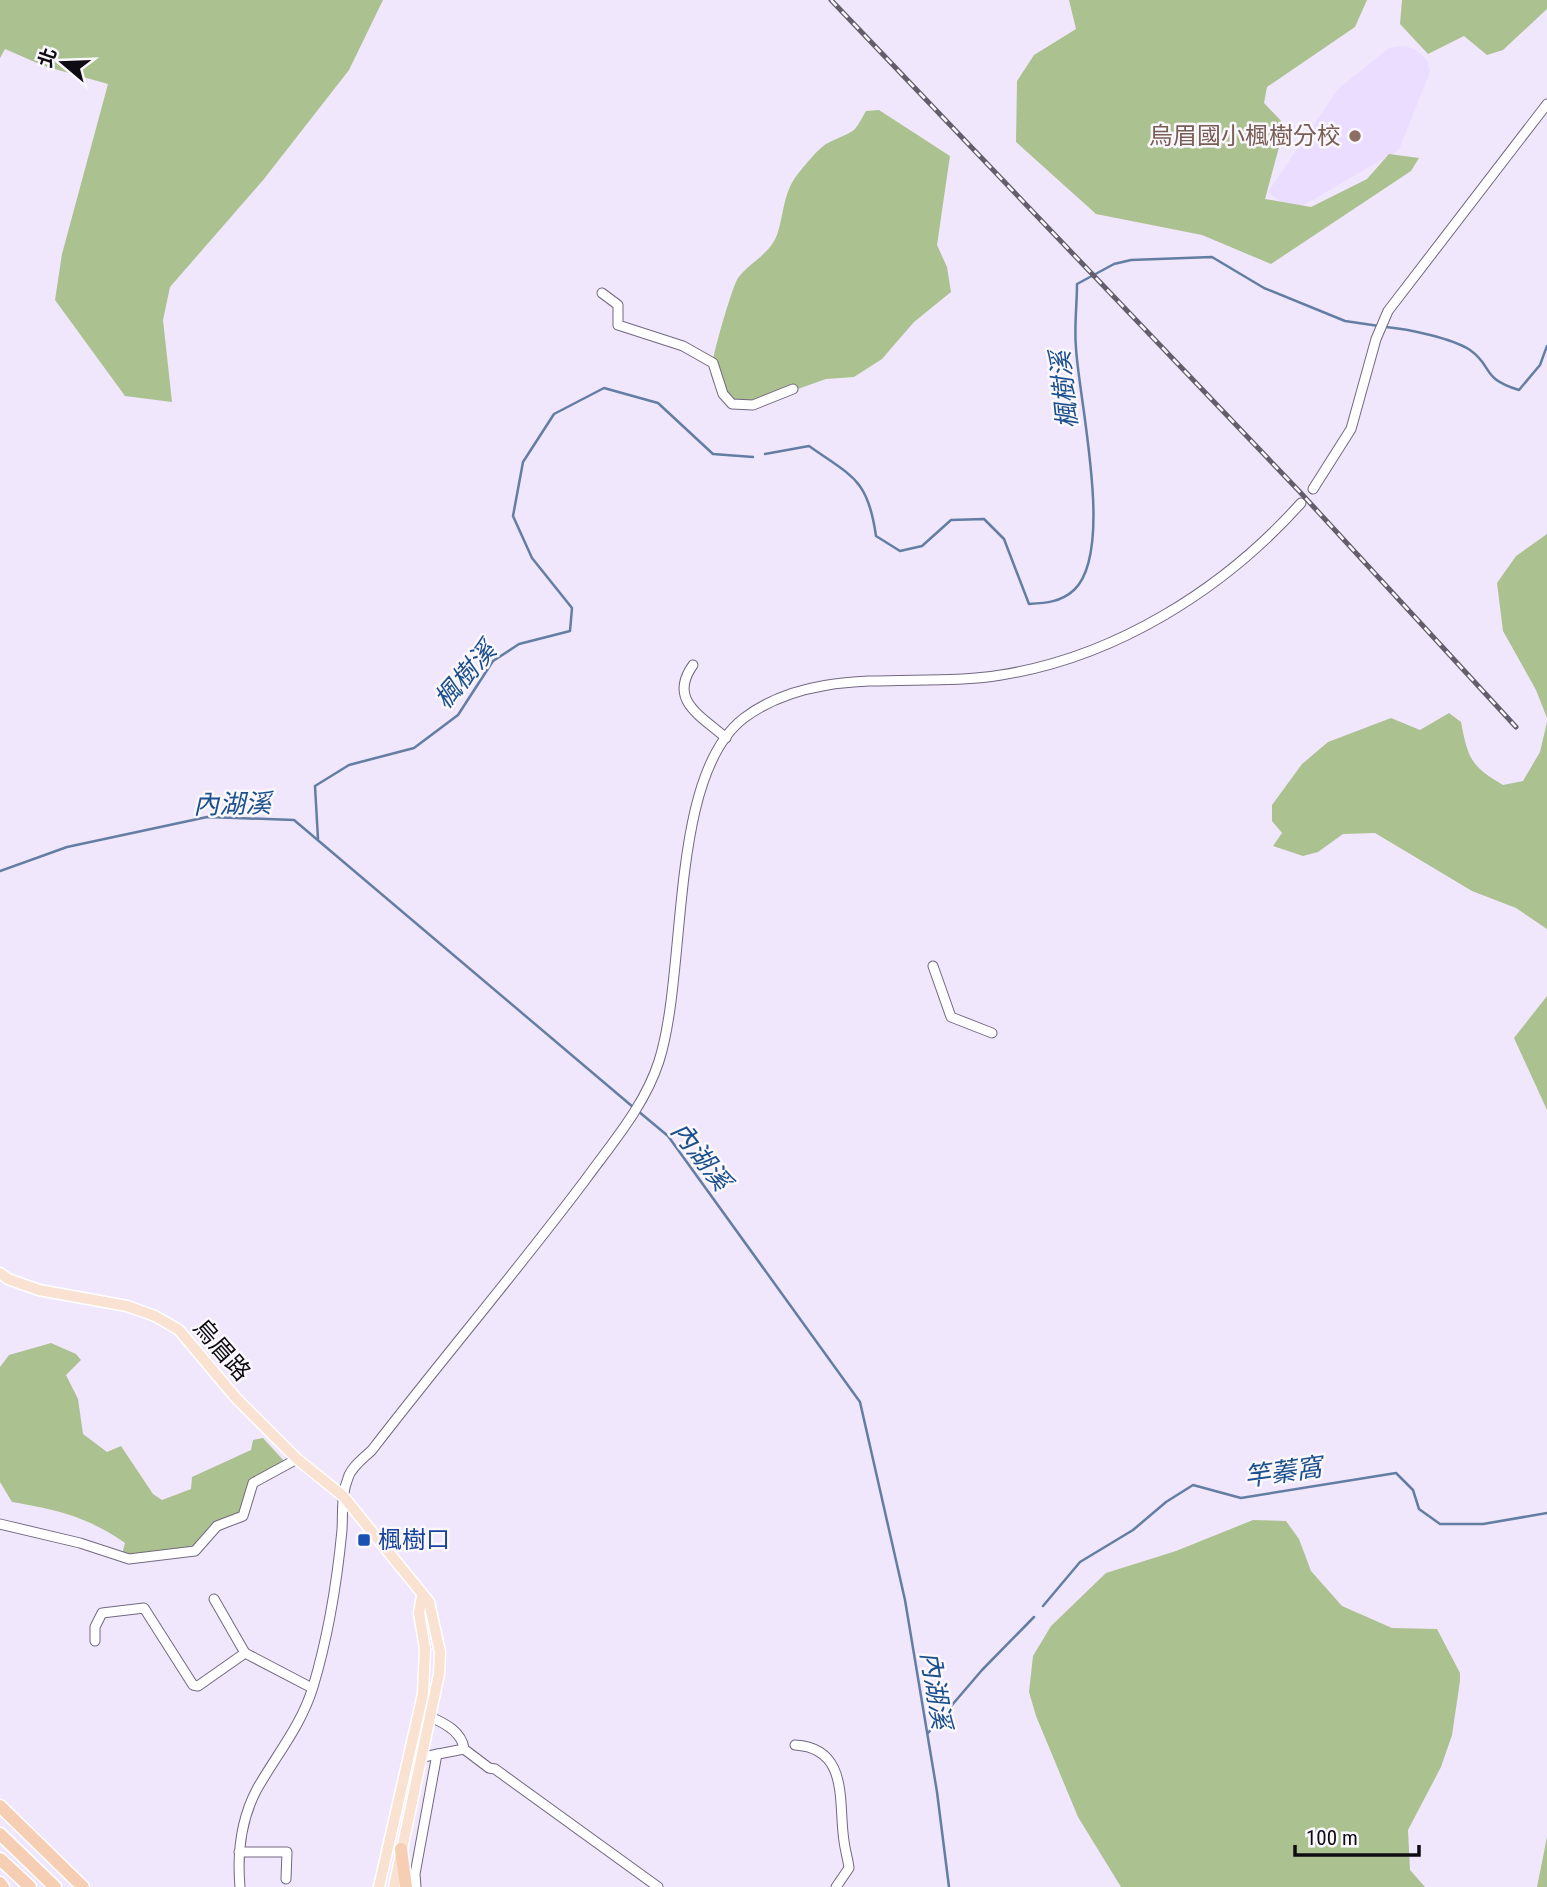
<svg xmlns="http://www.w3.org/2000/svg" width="1547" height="1887" font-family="'Roboto Condensed','Noto Sans TC',sans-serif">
<rect width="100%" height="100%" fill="#f0e7fd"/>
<!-- built -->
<path fill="#ebddff" d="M 1403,46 L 1415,49 L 1427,60 L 1430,72 L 1399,150 L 1293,211 L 1268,192 L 1338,89 L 1389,48 Z"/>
<!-- green -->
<g fill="#acc190">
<path d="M 0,0 L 383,0 L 349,70 L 264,179 L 170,287 L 163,320 L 172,402 L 125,396 L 55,300 L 62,254 L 108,84 L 44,66 L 5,49 L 0,58 Z"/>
<path d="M 1069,0 L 1367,0 L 1355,27 L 1267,87 L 1264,103 L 1285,125 L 1265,199 L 1311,207 L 1367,179 L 1389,154 L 1419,158 L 1411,171 L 1271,264 L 1202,235 L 1096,214 L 1016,142 L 1017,81 L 1034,55 L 1076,29 Z"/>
<path d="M 1402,0 L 1547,0 L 1547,9 L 1503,50 L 1487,55 L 1464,36 L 1428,54 L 1400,24 Z"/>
<path d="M 879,110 L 950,156 L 937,245 L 947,267 L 951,292 L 914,322 L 882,359 L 854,377 L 826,379 L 742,409 C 728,402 715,392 711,375 C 709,366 732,287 738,278 C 750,262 769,255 777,235 C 784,215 783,193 797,175 C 805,165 813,155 822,147 C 831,139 846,137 855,129 C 859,124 863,116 866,111 Z"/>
<path d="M 1547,534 L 1547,718 L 1536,690 L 1503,631 L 1497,583 L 1516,556 Z"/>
<path d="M 1449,713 L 1461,722 C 1468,759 1471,766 1503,785 L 1523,781 L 1540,752 L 1547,722 L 1547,929 L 1516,908 L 1472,891 L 1375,833 L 1343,834 L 1318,852 L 1303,856 L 1273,846 L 1282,833 L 1272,821 L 1272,805 L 1302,764 L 1328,742 L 1391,718 L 1420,730 Z"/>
<path d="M 1547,996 L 1547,1110 L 1514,1038 Z"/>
<path d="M 51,1343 L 76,1354 L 81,1360 L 66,1375 L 78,1399 L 83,1434 L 107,1452 L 121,1446 L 153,1494 L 162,1500 L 191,1489 L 192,1477 L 251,1450 L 253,1440 L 263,1438 L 284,1461 L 248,1484 L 241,1516 L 220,1523 L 185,1556 L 121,1558 L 125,1543 C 86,1516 58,1510 12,1502 L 0,1482 L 0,1367 L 9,1355 Z"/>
<path d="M 1253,1520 L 1286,1521 L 1299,1539 L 1311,1571 L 1342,1606 L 1392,1628 L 1437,1629 L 1460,1673 L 1460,1681 L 1452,1735 L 1441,1767 L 1408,1830 L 1410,1870 L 1425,1887 L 1121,1887 L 1078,1817 L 1036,1716 L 1029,1692 L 1033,1656 L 1051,1626 L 1106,1573 L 1176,1551 Z"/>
<path d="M 1547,1837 L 1547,1887 L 1537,1887 Z"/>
</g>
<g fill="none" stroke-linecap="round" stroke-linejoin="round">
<!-- stream -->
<g stroke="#637ea2" stroke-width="2.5">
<path d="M 1386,327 C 1407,329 1452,338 1470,350 C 1494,367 1480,378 1519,390 L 1540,365 L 1547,346"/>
<path d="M 765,454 L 809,446 C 853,477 868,479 876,536 L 900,551 L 922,546 L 951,520 L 984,519 L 1004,539 L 1029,604 C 1046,603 1061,602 1074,590 C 1115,551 1079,402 1076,348 C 1074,327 1077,305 1077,284 L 1114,264 L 1131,260 L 1212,257 L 1264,288 L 1345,321 L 1379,326"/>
<path d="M 318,839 L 315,786 L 349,765 L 414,748 L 458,715 L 493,661 L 519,644 L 570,631 L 572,608 L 532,558 L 513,516 L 523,462 L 554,414 L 604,388 L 658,403 L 713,454 L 753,457"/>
<path d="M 0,871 L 67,847 L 207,817 L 294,820 L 633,1107"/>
<path d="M 638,1111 L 668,1136 L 860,1402 L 905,1600 L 937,1792 L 949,1887"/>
<path d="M 1043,1606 L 1080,1562 L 1133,1530 L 1166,1502 L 1193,1485 L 1241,1498 L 1396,1473 L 1413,1490 L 1419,1509 L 1440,1524 L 1483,1524 L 1547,1513"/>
<path d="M 928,1733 L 982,1670 L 1034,1617"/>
</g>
<!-- minor casing -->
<g stroke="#726880" stroke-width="11">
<g id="minor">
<path d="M 602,293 L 618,305 L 618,325 L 683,346 L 713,363 L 723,394 L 732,404 L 753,405 L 793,389"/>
<path d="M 1313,489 L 1351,429 L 1376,339 L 1388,311 L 1547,104"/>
<path d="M 693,665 C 668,700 700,715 726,738"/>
<path d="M 933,966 L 951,1017 L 992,1033"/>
<path d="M 0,1524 L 80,1543 L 129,1559 L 195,1551 L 217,1526 L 243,1516 L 253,1483 L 297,1459"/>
<path d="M 95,1641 L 95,1627 L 102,1613 L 144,1608 L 193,1685 L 198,1686 L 245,1653 L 214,1599"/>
<path d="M 245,1653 L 312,1688"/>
<path d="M 430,1717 C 445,1723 462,1732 464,1749 L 489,1768 L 495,1769 L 658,1887"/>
<path d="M 795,1745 C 850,1748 838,1804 844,1841 C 845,1850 848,1859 849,1868 L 836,1887"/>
<path d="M 423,1757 L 464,1749"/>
<path d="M 239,1852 L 287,1852 L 286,1879"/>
<path d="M 240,1887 C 237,1853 241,1819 257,1789 C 277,1754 301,1726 313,1687 C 328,1637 337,1582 342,1530 C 343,1512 341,1495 348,1478 C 351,1467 364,1458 372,1450 C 442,1359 517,1271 586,1179 C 613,1142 645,1105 659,1061 C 688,970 668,776 744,718 C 817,663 917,689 1001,675 C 1116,657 1224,589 1301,503"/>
<path d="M 416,1887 L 415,1874 L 437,1754"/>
</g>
</g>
<!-- major casing -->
<g stroke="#fff" stroke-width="13">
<g id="major">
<path d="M 0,1273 L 8,1279 L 39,1290 L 127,1306 L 155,1316 L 179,1330 L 236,1398 L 297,1459 L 343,1496 L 429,1602 L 440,1652 L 439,1674 L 394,1887"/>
<path d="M 379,1887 L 423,1694 L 425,1649 L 419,1613 L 422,1596"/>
</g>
</g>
<!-- highway casing -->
<g stroke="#fff" stroke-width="15">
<g id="highway">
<path d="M 0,1806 L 83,1887"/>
<path d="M 0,1834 L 55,1887"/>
<path d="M 401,1849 L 406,1887"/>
<path d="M 0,1859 L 30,1887"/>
<path d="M 0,1883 L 3,1887"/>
</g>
</g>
<!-- minor -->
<use href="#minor" stroke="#fff" stroke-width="9"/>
<!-- major -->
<use href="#major" stroke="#f9e2d2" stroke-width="10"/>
<!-- highway -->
<use href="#highway" stroke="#f5ceb4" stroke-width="12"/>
<!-- rail casing -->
<g stroke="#645e6c" stroke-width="5">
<path id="rail" d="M 831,0 L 1299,491 L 1516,727"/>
</g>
<!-- rail -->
<use href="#rail" stroke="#faf7fd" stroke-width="2.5" stroke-dasharray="8" stroke-linecap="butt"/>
</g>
<!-- markers -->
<circle fill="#8d6e63" stroke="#faf7fd" stroke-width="2.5" cx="1355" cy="136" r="7"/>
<rect fill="#1a4fb4" stroke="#faf7fd" stroke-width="2.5" x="357" y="1533" width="14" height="14" rx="3.5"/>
<g text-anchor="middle" stroke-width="5" stroke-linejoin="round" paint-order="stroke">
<!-- education labels -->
<g font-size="24" fill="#785e54" stroke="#faf7fd" text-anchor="end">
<text x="1341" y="144">烏眉國小楓樹分校</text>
</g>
<!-- street labels -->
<g font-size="24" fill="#0f0b13" stroke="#faf7fd">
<text transform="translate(222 1350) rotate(49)" y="8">烏眉路</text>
</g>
<!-- transit labels -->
<g font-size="24" fill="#164399" stroke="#faf7fd" text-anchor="start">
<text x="378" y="1548">楓樹口</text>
</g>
<!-- water labels -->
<g font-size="26" font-style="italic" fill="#1c508c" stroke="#faf7fd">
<text transform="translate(1064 390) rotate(-96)" y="9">楓樹溪</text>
<text transform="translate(465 675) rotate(-49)" y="9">楓樹溪</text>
<text transform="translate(232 804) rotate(-1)" y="9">內湖溪</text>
<text transform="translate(701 1156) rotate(52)" y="9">內湖溪</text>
<text transform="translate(1283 1472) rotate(-8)" y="9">竿蓁窩</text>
<text transform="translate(936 1690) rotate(81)" y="9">內湖溪</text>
</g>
</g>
<!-- north arrow -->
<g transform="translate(63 63) rotate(289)" stroke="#faf7fd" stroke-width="5" paint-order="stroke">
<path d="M0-5L12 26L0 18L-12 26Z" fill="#0f0b13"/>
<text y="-10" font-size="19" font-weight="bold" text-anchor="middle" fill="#0f0b13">北</text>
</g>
<!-- scale -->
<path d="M1295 1845v10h124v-10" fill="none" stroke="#0f0b13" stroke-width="3.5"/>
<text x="1306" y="1845" font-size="21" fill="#0f0b13" stroke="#faf7fd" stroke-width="5" paint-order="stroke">100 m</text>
</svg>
